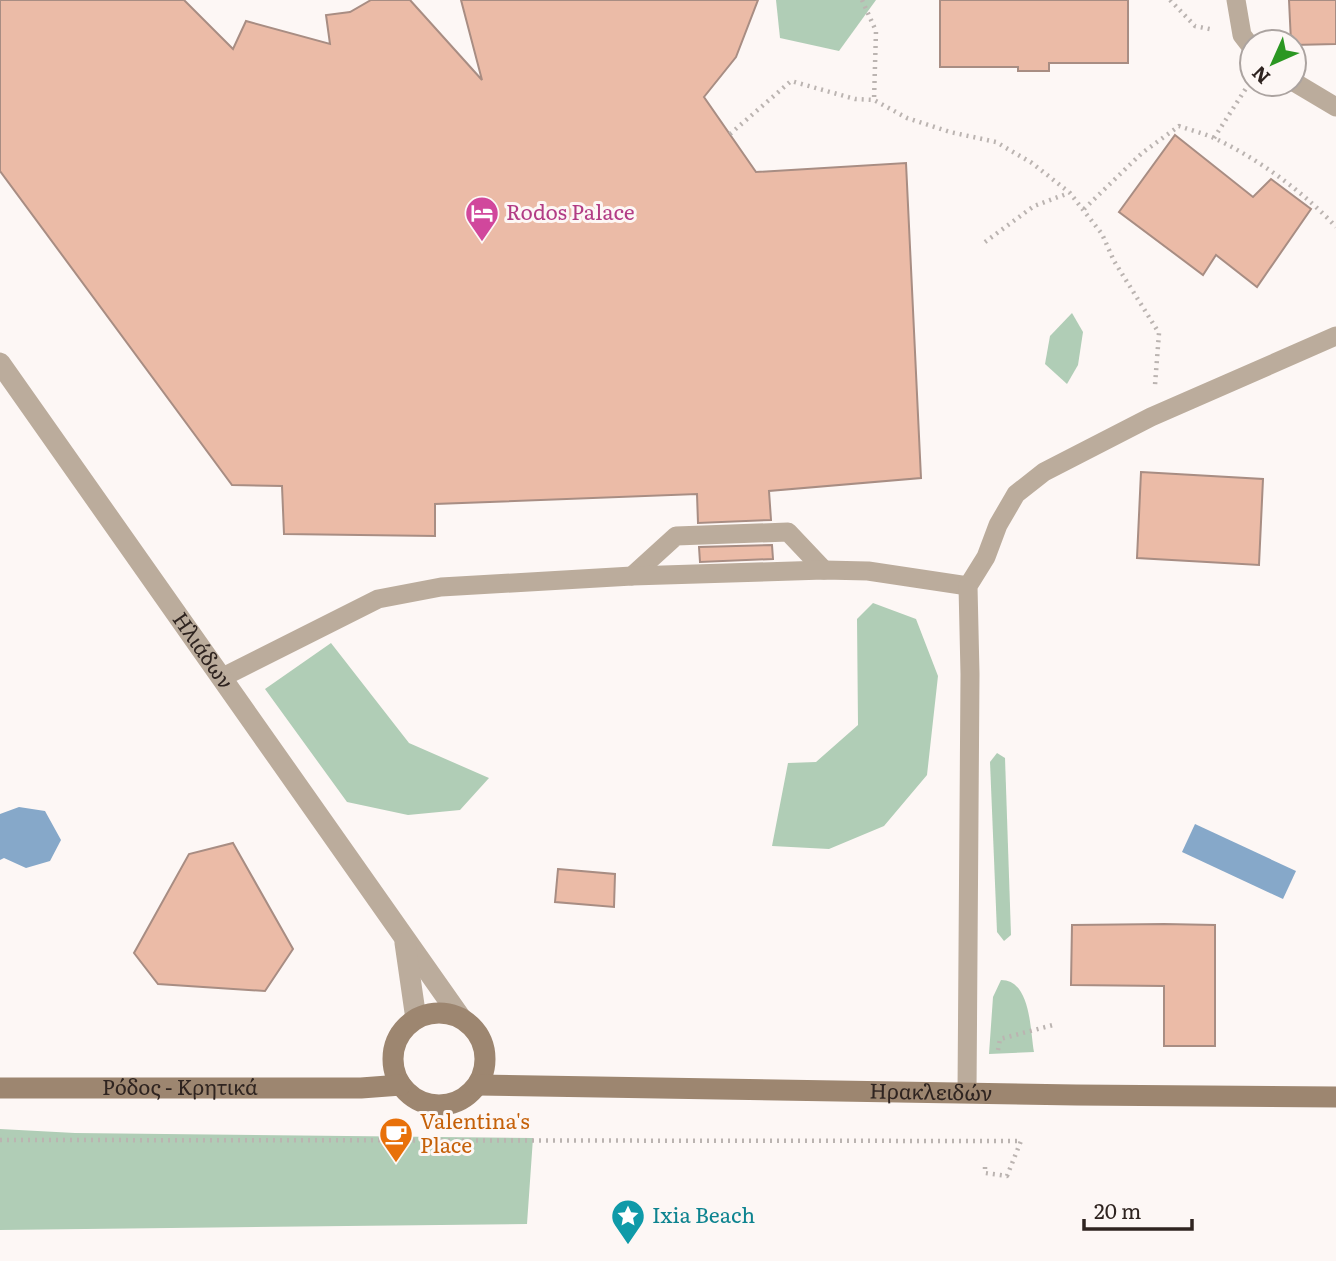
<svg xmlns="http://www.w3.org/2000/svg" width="1336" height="1261" font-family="Literata,serif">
<rect width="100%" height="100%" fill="#fdf7f5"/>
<!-- green -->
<g fill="#b0cdb6">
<path d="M 776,0 L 876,0 L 839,51 L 780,38 Z"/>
<path d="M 1072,313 L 1083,332 L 1078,365 L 1067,384 L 1045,364 L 1050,336 Z"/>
<path d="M 873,603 L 916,619 L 938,676 L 927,775 L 884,826 L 829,849 L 772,846 L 788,763 L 816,762 L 858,725 L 857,619 Z"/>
<path d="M 331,643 L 409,743 L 489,778 L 460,810 L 408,815 L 347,802 L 265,689 Z"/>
<path d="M 997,753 L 1005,758 L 1011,935 L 1004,941 L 997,932 L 990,762 Z"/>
<path d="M 1001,980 C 1031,980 1030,1030 1034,1052 L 989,1054 L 993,997 Z"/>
<path d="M 0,1129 L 75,1133 L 533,1138 L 527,1224 L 0,1230 Z"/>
</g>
<!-- water -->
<g fill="#86a8c9">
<path d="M 19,807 L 45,811 L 61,840 L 50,861 L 26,868 L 4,858 L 0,860 L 0,814 Z"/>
<path d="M 1195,824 L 1296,871 L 1283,899 L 1182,852 Z"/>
</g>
<!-- building -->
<g fill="#ebbba7" stroke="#a88d83" stroke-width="2">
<path d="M 0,0 L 184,0 L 233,49 L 246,21 L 330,44 L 326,15 L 350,12 L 371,0 L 410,0 L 482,80 L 461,0 L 758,0 L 736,57 L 704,97 L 756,172 L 906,163 L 921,478 L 769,491 L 771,520 L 698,523 L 697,494 L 435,504 L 435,536 L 284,534 L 282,486 L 232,485 L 0,171 Z"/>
<path d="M 940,0 L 1128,0 L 1128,63 L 1049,63 L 1049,71 L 1018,71 L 1018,67 L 940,67 Z"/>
<path d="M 1289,0 L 1336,0 L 1336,44 L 1294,45 L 1294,42 L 1291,42 Z"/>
<path d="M 1175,135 L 1253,197 L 1271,179 L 1311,209 L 1257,287 L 1216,255 L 1203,275 L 1119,212 Z"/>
<path d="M 1141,472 L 1263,479 L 1259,565 L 1137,558 Z"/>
<path d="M 772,545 L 773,559 L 700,562 L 699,547 Z"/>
<path d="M 233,843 L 293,949 L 265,991 L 158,984 L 134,953 L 189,854 Z"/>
<path d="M 558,869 L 615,874 L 614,907 L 555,902 Z"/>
<path d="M 1164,924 L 1215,925 L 1215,1046 L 1164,1046 L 1164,986 L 1071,985 L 1072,925 Z"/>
</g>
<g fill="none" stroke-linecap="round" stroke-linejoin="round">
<!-- path -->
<g stroke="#bbb4b1" stroke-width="4.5" stroke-dasharray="2 5" stroke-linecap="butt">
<path d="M 862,0 L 876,31 L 874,100"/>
<path d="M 1170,0 L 1195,26 L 1214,30"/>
<path d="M 730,134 L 791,81 L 855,99 L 874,100 L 907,118 L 950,132 L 996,142 L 1032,163 L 1070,193 L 1102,234 L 1114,261 L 1159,333 L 1155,385"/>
<path d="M 1214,138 L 1252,79"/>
<path d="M 1084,209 L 1142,153 L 1179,126 C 1190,130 1203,133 1214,138 C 1257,158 1304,192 1336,227"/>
<path d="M 985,242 L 1034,206 L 1069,193"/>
<path d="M 998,1050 L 1000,1039 L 1053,1025"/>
<path d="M 0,1140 L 1021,1141 L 1007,1176 L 985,1173 L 985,1164"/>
</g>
<!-- service -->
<g stroke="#bbac9c" stroke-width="19">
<path d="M 1236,0 L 1242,35 L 1252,48"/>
<path d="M 1294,82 L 1336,107"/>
<path d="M 632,576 L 676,536 L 788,532 L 824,570"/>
<path d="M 221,678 L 378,599 L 441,587 L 632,576 L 824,570 L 868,571 L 968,586"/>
<path d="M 967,1093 L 970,674 L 968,586 L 986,557 L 998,525 L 1016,494 L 1044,472 L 1151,417 L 1336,336"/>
</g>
<!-- tertiary -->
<g stroke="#bbac9c" stroke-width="21">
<path id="s1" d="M 0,363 L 461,1018"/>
<path d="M 405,943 L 416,1019"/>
</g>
<!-- secondary -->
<g stroke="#9d8670" stroke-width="21">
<circle cx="439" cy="1059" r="46"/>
<path id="s2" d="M 478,1085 L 1076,1095 L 1336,1097"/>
<path id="s3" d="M 0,1088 L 361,1088 L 401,1085"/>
</g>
</g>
<!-- icons -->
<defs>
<g id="hotel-pin" transform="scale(1.75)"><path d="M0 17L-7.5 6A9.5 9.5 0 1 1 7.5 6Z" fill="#d1479c" stroke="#fdf7f5"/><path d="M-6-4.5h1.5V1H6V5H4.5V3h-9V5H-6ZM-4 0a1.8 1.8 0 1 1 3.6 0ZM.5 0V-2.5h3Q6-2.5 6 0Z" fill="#fff"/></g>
<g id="cafe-pin" transform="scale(1.75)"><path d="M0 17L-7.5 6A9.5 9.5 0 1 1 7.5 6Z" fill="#e8710a" stroke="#fdf7f5"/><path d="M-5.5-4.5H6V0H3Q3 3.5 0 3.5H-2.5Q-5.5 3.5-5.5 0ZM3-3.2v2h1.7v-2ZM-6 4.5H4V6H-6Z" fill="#fff"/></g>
<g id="sight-pin" transform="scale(1.75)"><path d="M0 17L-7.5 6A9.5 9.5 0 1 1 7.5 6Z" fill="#0f9aa8" stroke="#fdf7f5"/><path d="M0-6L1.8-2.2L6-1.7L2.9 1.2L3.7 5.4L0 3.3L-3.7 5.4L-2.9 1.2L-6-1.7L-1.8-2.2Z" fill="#fff"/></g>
</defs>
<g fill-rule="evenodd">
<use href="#hotel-pin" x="482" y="213"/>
<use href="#cafe-pin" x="396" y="1134"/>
<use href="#sight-pin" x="628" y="1216"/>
</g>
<g text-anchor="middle" stroke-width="6" stroke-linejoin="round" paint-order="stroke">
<!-- hotel labels -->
<g font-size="21" fill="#b23c85" stroke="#fdf7f5" text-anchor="start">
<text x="506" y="220">Rodos Palace</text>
</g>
<!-- street labels -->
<g font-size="21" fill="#2f2420" stroke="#fdf7f5">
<text dy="7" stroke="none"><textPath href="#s1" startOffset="352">Ηλιάδων</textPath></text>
<text dy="7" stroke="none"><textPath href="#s3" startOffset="180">Ρόδος - Κρητικά</textPath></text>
<text dy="7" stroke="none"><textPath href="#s2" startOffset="453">Ηρακλειδών</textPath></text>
</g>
<!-- food labels -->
<g font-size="21" fill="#c56008" stroke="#fdf7f5" text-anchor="start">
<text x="420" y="1129">Valentina's<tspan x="420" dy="24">Place</tspan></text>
</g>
<!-- culture labels -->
<g font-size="21" fill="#0d838f" stroke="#fdf7f5" text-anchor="start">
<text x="652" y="1223">Ixia Beach</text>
</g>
</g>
<!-- north arrow -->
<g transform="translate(1273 63) rotate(225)"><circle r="33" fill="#fdf7f5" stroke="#aba3a0" stroke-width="2"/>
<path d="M0-5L12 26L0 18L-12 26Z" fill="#2b9722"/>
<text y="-10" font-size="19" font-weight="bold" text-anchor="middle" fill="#2f2420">N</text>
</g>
<!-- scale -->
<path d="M1084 1219v10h108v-10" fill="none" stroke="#2f2420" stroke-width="3.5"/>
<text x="1094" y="1219" font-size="21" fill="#2f2420" stroke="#fdf7f5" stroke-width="5" paint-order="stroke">20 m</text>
</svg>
